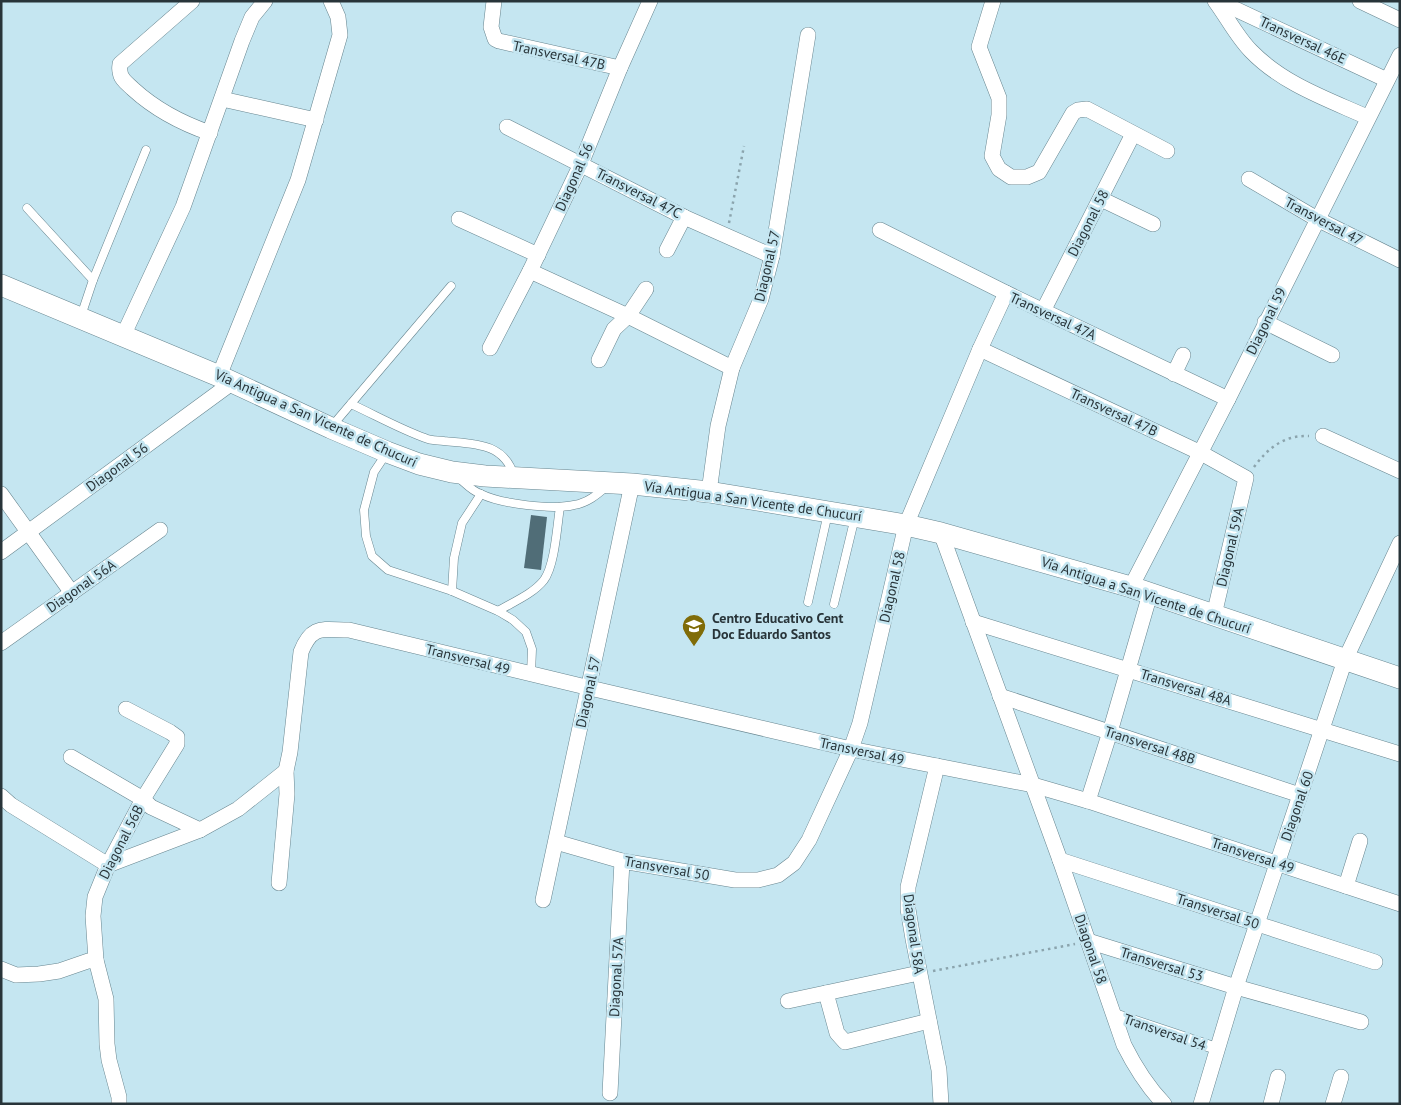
<svg xmlns="http://www.w3.org/2000/svg" width="1401" height="1105" font-family="'PT Sans',sans-serif">
<rect width="100%" height="100%" fill="#c5e6f1"/>
<!-- building -->
<path fill="#506d77" d="M 531,515 L 547,517 L 541,570 L 524,568 Z"/>
<g fill="none" stroke-linecap="round" stroke-linejoin="round">
<!-- service casing -->
<g stroke="#67858f" stroke-width="9">
<g id="service">
<path d="M 27,208 L 93,280"/>
<path d="M 81,316 L 93,280 L 146,150"/>
<path d="M 351,404 C 375,415 400,429 425,438 C 431,441 438,440 444,441 C 473,444 504,442 514,476"/>
<path d="M 332,426 L 451,286"/>
<path d="M 386,454 L 374,472 L 364,510 L 366,536 L 372,556 L 388,570 L 452,591 L 498,611 L 513,620 L 526,632 L 532,649 L 531,674"/>
<path d="M 459,478 C 466,484 472,491 481,494 C 501,504 552,510 574,505 C 587,503 597,495 607,486"/>
<path d="M 452,591 L 454,558 L 462,523 L 481,494"/>
<path d="M 808,602 L 828,513"/>
<path d="M 834,604 L 855,517"/>
<path d="M 498,611 C 513,602 533,594 544,580 C 555,565 557,526 560,507"/>
</g>
</g>
<!-- pedestrian casing -->
<g stroke="#67858f" stroke-width="12">
<path id="pedestrian" d="M 1113,1014 L 1218,1049"/>
</g>
<!-- minor casing -->
<g stroke="#67858f" stroke-width="16">
<g id="minor">
<path d="M 192,1 L 120,64 C 120,66 119,69 120,71 C 120,79 128,84 133,89 C 156,110 181,123 210,133"/>
<path d="M 494,1 L 491,27 L 495,39 L 499,41 L 620,68"/>
<path d="M 993,1 L 979,47 L 999,98 L 999,115 L 992,156 L 999,169 L 1011,177 L 1027,177 L 1039,172 L 1073,113 L 1078,110 L 1087,109 L 1167,151"/>
<path d="M 1215,1 C 1227,17 1237,37 1251,51 C 1283,84 1327,99 1367,117"/>
<path d="M 1218,1 L 1387,80"/>
<path d="M 1360,1 L 1400,20"/>
<path d="M 222,99 L 316,120"/>
<path d="M 507,127 L 684,217 L 772,256"/>
<path d="M 1249,179 L 1317,219 L 1400,260"/>
<path d="M 1101,199 L 1153,224"/>
<path d="M 459,219 L 538,255"/>
<path d="M 880,230 L 1006,293 L 1228,399"/>
<path d="M 667,250 L 684,217"/>
<path d="M 530,271 L 628,316 L 732,368"/>
<path d="M 1043,311 L 1133,134"/>
<path d="M 1265,322 L 1332,355"/>
<path d="M 123,336 L 183,207 L 242,41 L 252,17 L 265,1"/>
<path d="M 490,348 L 530,271 L 581,164 L 620,68 L 650,1"/>
<path d="M 980,349 L 1201,453 L 1246,478 L 1214,615"/>
<path d="M 599,360 L 614,329 L 628,316 L 646,289"/>
<path d="M 1174,374 L 1183,355"/>
<path d="M 219,376 L 298,180 L 340,35 L 338,17 L 331,1"/>
<path d="M 1323,436 L 1400,471"/>
<path d="M 709,492 L 718,426 L 732,368 L 761,299 L 772,256 L 808,35"/>
<path d="M 1,494 L 72,593"/>
<path d="M 941,533 L 1060,860 L 1124,1045 C 1135,1067 1147,1086 1164,1104"/>
<path d="M 1,552 L 233,382"/>
<path d="M 1131,587 L 1228,399 L 1400,55"/>
<path d="M 973,622 L 1400,754"/>
<path d="M 1,643 L 160,530"/>
<path d="M 1000,696 L 1300,795"/>
<path d="M 71,757 L 143,799 L 151,807 L 200,830"/>
<path d="M 937,766 L 908,887 L 908,909 L 913,939 L 939,1070 L 941,1104"/>
<path d="M 1,796 L 11,805 L 108,865 L 200,830 L 238,809 L 286,771"/>
<path d="M 1088,801 L 1110,732 L 1150,594"/>
<path d="M 556,842 L 622,861 L 735,880 L 758,880 L 778,875 L 794,863 L 809,840 L 851,749 L 860,723 L 906,525 L 980,349 L 1006,293"/>
<path d="M 1060,860 L 1375,962"/>
<path d="M 279,883 L 287,794 L 286,771 L 290,752 L 301,652 C 312,624 323,630 349,630 L 590,688 L 851,749 L 1033,785 L 1088,801 L 1400,904"/>
<path d="M 1346,886 L 1360,841"/>
<path d="M 543,900 L 632,484"/>
<path d="M 1088,941 L 1236,987 L 1361,1022"/>
<path d="M 96,960 L 106,999 L 107,1044 L 109,1060 L 119,1097 L 119,1104"/>
<path d="M 1,969 L 16,975 L 39,974 L 59,971 L 88,961 L 96,960 L 93,916 L 95,897 L 108,865 L 143,799 L 177,744 L 177,737 L 170,732 L 126,709"/>
<path d="M 826,993 L 837,1033 L 845,1042 L 929,1021"/>
<path d="M 788,1001 L 919,973"/>
<path d="M 610,1093 L 622,861"/>
<path d="M 1201,1104 L 1236,987 L 1345,660 L 1400,543"/>
<path d="M 1271,1104 L 1278,1077"/>
<path d="M 1333,1104 L 1341,1077"/>
</g>
</g>
<!-- secondary casing -->
<g stroke="#67858f" stroke-width="22">
<path id="secondary" d="M 1,285 L 219,376 L 331,428 L 387,452 L 419,464 L 452,472 L 485,476 L 632,484 L 709,492 L 906,525 L 941,533 L 1131,587 L 1400,678"/>
</g>
<!-- path -->
<g stroke="#8ba4ad" stroke-width="2.5" stroke-dasharray="2.5 4" stroke-linecap="butt">
<path d="M 729,223 L 744,146"/>
<path d="M 1254,467 C 1268,448 1284,435 1309,436"/>
<path d="M 933,971 L 1075,944"/>
</g>
<!-- service -->
<use href="#service" stroke="#fff" stroke-width="8"/>
<!-- pedestrian -->
<use href="#pedestrian" stroke="#fff" stroke-width="11"/>
<!-- minor -->
<use href="#minor" stroke="#fff" stroke-width="15"/>
<!-- secondary -->
<use href="#secondary" stroke="#fff" stroke-width="21"/>
</g>
<!-- icons -->
<defs>
<g id="school-pin" transform="scale(1.25)"><path d="M0 17L-7.5 6A9.5 9.5 0 1 1 7.5 6Z" fill="#806c08" stroke="#c5e6f1"/><path d="M0-5L7-2L0 1L-7-2ZM-4 1L0 2.5L4 1V4Q0 6-4 4Z" fill="#fff"/></g>
</defs>
<g fill-rule="evenodd">
<use href="#school-pin" x="694" y="626"/>
</g>
<g text-anchor="middle" stroke-width="5" stroke-linejoin="round" paint-order="stroke">
<!-- street labels -->
<g font-size="14" fill="#283439" stroke="#c5e6f1">
<text transform="translate(1303 40) rotate(25)" y="5">Transversal 46E</text>
<text transform="translate(559 55) rotate(12)" y="5">Transversal 47B</text>
<text transform="translate(574 177) rotate(-66)" y="5">Diagonal 56</text>
<text transform="translate(639 193) rotate(27)" y="5">Transversal 47C</text>
<text transform="translate(1324 221) rotate(28)" y="5">Transversal 47</text>
<text transform="translate(1088 223) rotate(-63)" y="5">Diagonal 58</text>
<text transform="translate(767 266) rotate(-77)" y="5">Diagonal 57</text>
<text transform="translate(1053 316) rotate(25)" y="5">Transversal 47A</text>
<text transform="translate(1266 321) rotate(-64)" y="5">Diagonal 59</text>
<text transform="translate(1114 412) rotate(25)" y="5">Transversal 47B</text>
<text transform="translate(316 418) rotate(24)" y="5">Vía Antigua a San Vicente de Chucurí</text>
<text transform="translate(117 467) rotate(-36)" y="5">Diagonal 56</text>
<text transform="translate(753 501) rotate(8)" y="5">Vía Antigua a San Vicente de Chucurí</text>
<text transform="translate(1230 547) rotate(-77)" y="5">Diagonal 59A</text>
<text transform="translate(81 586) rotate(-35)" y="5">Diagonal 56A</text>
<text transform="translate(892 587) rotate(-77)" y="5">Diagonal 58</text>
<text transform="translate(1146 595) rotate(18)" y="5">Vía Antigua a San Vicente de Chucurí</text>
<text transform="translate(468 659) rotate(14)" y="5">Transversal 49</text>
<text transform="translate(1186 687) rotate(17)" y="5">Transversal 48A</text>
<text transform="translate(588 692) rotate(-78)" y="5">Diagonal 57</text>
<text transform="translate(1150 745) rotate(18)" y="5">Transversal 48B</text>
<text transform="translate(862 751) rotate(12)" y="5">Transversal 49</text>
<text transform="translate(1297 806) rotate(-71)" y="5">Diagonal 60</text>
<text transform="translate(121 842) rotate(-63)" y="5">Diagonal 56B</text>
<text transform="translate(1253 855) rotate(18)" y="5">Transversal 49</text>
<text transform="translate(667 868) rotate(10)" y="5">Transversal 50</text>
<text transform="translate(1218 911) rotate(18)" y="5">Transversal 50</text>
<text transform="translate(914 934) rotate(82)" y="5">Diagonal 58A</text>
<text transform="translate(1091 949) rotate(71)" y="5">Diagonal 58</text>
<text transform="translate(1162 964) rotate(17)" y="5">Transversal 53</text>
<text transform="translate(616 977) rotate(-87)" y="5">Diagonal 57A</text>
<text transform="translate(1165 1032) rotate(19)" y="5">Transversal 54</text>
</g>
<!-- poi labels -->
<g font-size="14" font-weight="bold" fill="#283439" stroke="#c5e6f1" text-anchor="start">
<text x="712" y="623">Centro Educativo Cent<tspan x="712" dy="16">Doc Eduardo Santos</tspan></text>
</g>
</g>
<!-- border -->
<rect width="1401" height="1105" fill="none" stroke="#283439" stroke-width="5"/>
</svg>
